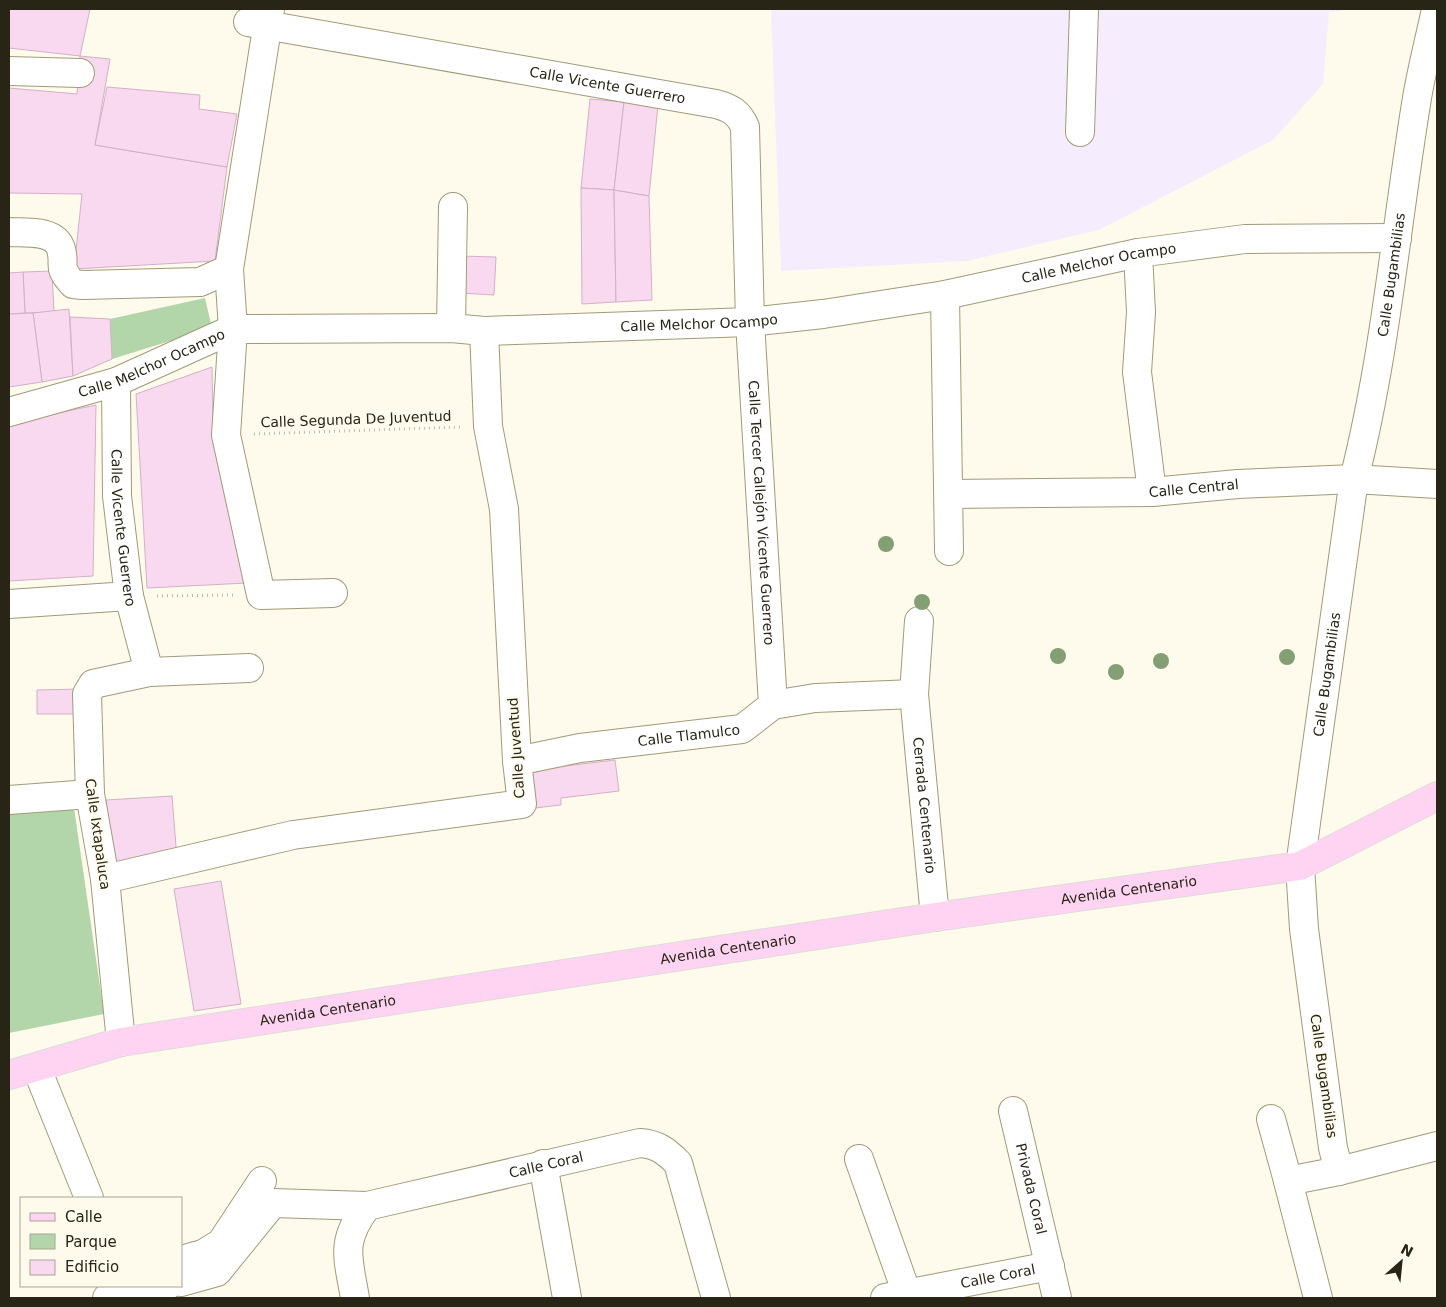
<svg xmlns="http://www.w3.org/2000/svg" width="1446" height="1307" font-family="'DejaVu Sans',sans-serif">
<rect width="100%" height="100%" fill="#fefbed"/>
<!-- industrial -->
<path fill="#f5edfe" d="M 771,9 L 1341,9 L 1341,11 L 1329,12 L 1323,84 L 1273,140 L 1099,230 L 967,261 L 781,271 Z"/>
<!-- green -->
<g fill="#b2d6a9">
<path d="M 205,298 L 212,328 L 112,359 L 110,319 Z"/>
<path d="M 74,808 L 104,1014 L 9,1033 L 9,814 Z"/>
</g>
<!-- building -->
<g fill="#f9d9ef" stroke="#d1b1c7">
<path d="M 9,9 L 90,9 L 80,56 L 9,48 Z"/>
<path d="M 80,56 L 110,59 L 95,145 L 227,167 L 215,261 L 74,269 L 82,194 L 9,193 L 9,88 L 77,94 Z"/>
<path d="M 107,87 L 200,95 L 199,109 L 237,114 L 227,167 L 95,145 Z"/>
<path d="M 590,99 L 624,102 L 614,190 L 581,188 Z"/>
<path d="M 624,102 L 658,105 L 649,196 L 614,190 Z"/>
<path d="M 581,188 L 614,190 L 616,302 L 582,304 Z"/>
<path d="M 614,190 L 649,196 L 652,300 L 616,302 Z"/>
<path d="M 460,256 L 496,257 L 494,295 L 459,293 Z"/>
<path d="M 52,271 L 54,312 L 25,313 L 23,272 Z"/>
<path d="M 23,272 L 25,313 L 9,314 L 9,273 Z"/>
<path d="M 69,309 L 73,376 L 42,382 L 33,313 Z"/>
<path d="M 33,313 L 42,382 L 9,387 L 9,314 Z"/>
<path d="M 70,317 L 110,319 L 112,359 L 73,376 Z"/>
<path d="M 212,367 L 213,419 L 247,583 L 147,588 L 136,394 Z"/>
<path d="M 96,405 L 93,576 L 9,581 L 9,423 Z"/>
<path d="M 82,689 L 84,714 L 37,714 L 37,690 Z"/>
<path d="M 615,760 L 619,791 L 561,798 L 561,805 L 535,808 L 531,770 Z"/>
<path d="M 172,796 L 177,859 L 115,870 L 106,800 Z"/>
<path d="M 221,881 L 241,1004 L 194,1011 L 174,889 Z"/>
</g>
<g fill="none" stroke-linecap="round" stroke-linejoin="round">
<!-- minor casing -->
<g stroke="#a19a78" stroke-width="30">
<g id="minor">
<path d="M 270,9 L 229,269 L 233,329 L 226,435 L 261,595 L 333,593"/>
<path id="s1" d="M 248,22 L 716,104 C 731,108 739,113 745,127 L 750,322 L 773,705"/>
<path d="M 9,71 L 80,73"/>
<path d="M 1080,132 L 1084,9"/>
<path d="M 9,232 C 25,233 55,229 61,249 C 66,267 56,265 73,284 L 83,285 L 200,282 L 229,269"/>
<path d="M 1138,253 L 1141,312 L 1137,372 L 1152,492"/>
<path d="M 945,295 L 949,551"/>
<path d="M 451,328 L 453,207"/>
<path id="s2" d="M 116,382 L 117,496 L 129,596 L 149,672"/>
<path id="s3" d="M 9,412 L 116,382 L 233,329 L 451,328 L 484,331 L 750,322 L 823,314 L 945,295 L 1138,253 L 1245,239 L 1397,238"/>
<path id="s4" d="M 949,494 L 1152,492 L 1238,484 L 1354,479 L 1437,484"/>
<path d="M 9,604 L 129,596"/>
<path id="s5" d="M 919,621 L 914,694 L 935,917"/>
<path id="s6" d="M 517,761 L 580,748 L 742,729 L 773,705 L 815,698 L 914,694"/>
<path d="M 9,800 L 90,794"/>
<path d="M 105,879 L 293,835 L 522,804 L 517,761 L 504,509 L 488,426 L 484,331"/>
<path d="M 121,1042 L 105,879 L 90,794 L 87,694 L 93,684 L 149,672 L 249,668"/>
<path d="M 37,1069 L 89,1198"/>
<path id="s7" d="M 1013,1111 L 1057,1298"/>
<path d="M 1271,1119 L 1288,1181"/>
<path d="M 859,1159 L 907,1294"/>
<path d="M 543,1164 L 567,1298"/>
<path d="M 1339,1171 L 1437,1146"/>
<path d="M 181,1260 L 203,1254 L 221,1243 L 262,1181"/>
<path id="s8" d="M 181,1282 L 217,1272 L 273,1203 L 367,1206 L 640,1143 C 657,1144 666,1151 678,1163 L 716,1298"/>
<path d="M 107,1298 L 132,1295 L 167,1286"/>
<path d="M 355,1298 C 348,1257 340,1242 367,1206"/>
<path id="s9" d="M 885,1298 L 1050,1266"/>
<path id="s10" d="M 1318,1298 L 1288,1181 L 1339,1171 L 1333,1148 L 1304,929 L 1300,866 L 1354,479 C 1386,353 1396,225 1417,98 C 1422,68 1430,38 1436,9"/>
</g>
</g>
<!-- major casing -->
<g stroke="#dddcda" stroke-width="30">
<g id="major">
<path id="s11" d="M 9,1075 L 121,1042 L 935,917 L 1300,866 L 1437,796"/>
</g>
</g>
<!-- path -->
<g stroke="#bdbaac" stroke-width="3" stroke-dasharray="1 4" stroke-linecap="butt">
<path d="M 254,434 L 460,427"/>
<path d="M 157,596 L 233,595"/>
</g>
<!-- minor -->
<use href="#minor" stroke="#fff" stroke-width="28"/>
<!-- major -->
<use href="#major" stroke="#ffd4f3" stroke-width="28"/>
</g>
<!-- trees -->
<g fill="#839f73">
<circle cx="886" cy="544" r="8"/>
<circle cx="922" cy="602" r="8"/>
<circle cx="1058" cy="656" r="8"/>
<circle cx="1287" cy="657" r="8"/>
<circle cx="1161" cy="661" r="8"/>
<circle cx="1116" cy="672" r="8"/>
</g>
<g text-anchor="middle" stroke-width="4" stroke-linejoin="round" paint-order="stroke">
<!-- street labels -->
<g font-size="14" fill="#282517" stroke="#fefbed">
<text dy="5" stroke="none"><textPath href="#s1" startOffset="365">Calle Vicente Guerrero</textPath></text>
<text dy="5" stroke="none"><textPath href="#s3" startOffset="1111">Calle Melchor Ocampo</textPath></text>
<text dy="5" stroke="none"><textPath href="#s10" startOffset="1079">Calle Bugambilias</textPath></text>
<text dy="5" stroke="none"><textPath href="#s3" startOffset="706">Calle Melchor Ocampo</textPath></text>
<text dy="5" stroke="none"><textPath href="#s3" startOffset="151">Calle Melchor Ocampo</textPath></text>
<text transform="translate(356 419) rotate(-2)" y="5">Calle Segunda De Juventud</text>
<text dy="5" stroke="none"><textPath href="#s4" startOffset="245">Calle Central</textPath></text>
<text dy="5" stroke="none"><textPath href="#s1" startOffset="900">Calle Tercer Callejón Vicente Guerrero</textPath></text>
<text dy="5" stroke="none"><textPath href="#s2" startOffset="146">Calle Vicente Guerrero</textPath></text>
<text dy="5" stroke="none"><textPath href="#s10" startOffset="674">Calle Bugambilias</textPath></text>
<text dy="5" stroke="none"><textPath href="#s6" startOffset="174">Calle Tlamulco</textPath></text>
<text transform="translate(516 748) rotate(-94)" y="5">Calle Juventud</text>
<text dy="5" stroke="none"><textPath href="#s5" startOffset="185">Cerrada Centenario</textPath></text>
<text transform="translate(98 834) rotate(82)" y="5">Calle Ixtapaluca</text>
<text dy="5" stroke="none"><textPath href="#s11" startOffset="1136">Avenida Centenario</textPath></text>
<text dy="5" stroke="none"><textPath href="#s11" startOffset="731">Avenida Centenario</textPath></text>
<text dy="5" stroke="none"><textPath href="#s11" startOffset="326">Avenida Centenario</textPath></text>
<text transform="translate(1324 1076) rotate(82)" y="5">Calle Bugambilias</text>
<text dy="5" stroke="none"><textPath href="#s8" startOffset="404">Calle Coral</textPath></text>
<text dy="5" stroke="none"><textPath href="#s7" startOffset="80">Privada Coral</textPath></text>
<text dy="5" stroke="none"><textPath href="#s9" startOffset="115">Calle Coral</textPath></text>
</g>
</g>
<!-- border -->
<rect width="1446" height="1307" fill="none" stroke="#282517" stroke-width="20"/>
<!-- legend -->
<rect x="20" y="1197" width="162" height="90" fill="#fefbed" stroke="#a8a597"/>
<rect x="30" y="1213" width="25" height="8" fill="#ffd4f3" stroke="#a8a597"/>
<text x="65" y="1222" font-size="15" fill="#282517">Calle</text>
<rect x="30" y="1234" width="25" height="15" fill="#b2d6a9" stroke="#a8a597"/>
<text x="65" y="1247" font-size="15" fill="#282517">Parque</text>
<rect x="30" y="1260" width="25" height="15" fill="#f9d9ef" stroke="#a8a597"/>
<text x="65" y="1272" font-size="15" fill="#282517">Edificio</text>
<!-- north arrow -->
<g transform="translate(1401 1262) rotate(27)" stroke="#fefbed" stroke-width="4" paint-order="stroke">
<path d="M0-4L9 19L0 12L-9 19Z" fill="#282517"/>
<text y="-8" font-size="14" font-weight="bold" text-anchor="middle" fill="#282517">N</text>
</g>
</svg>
